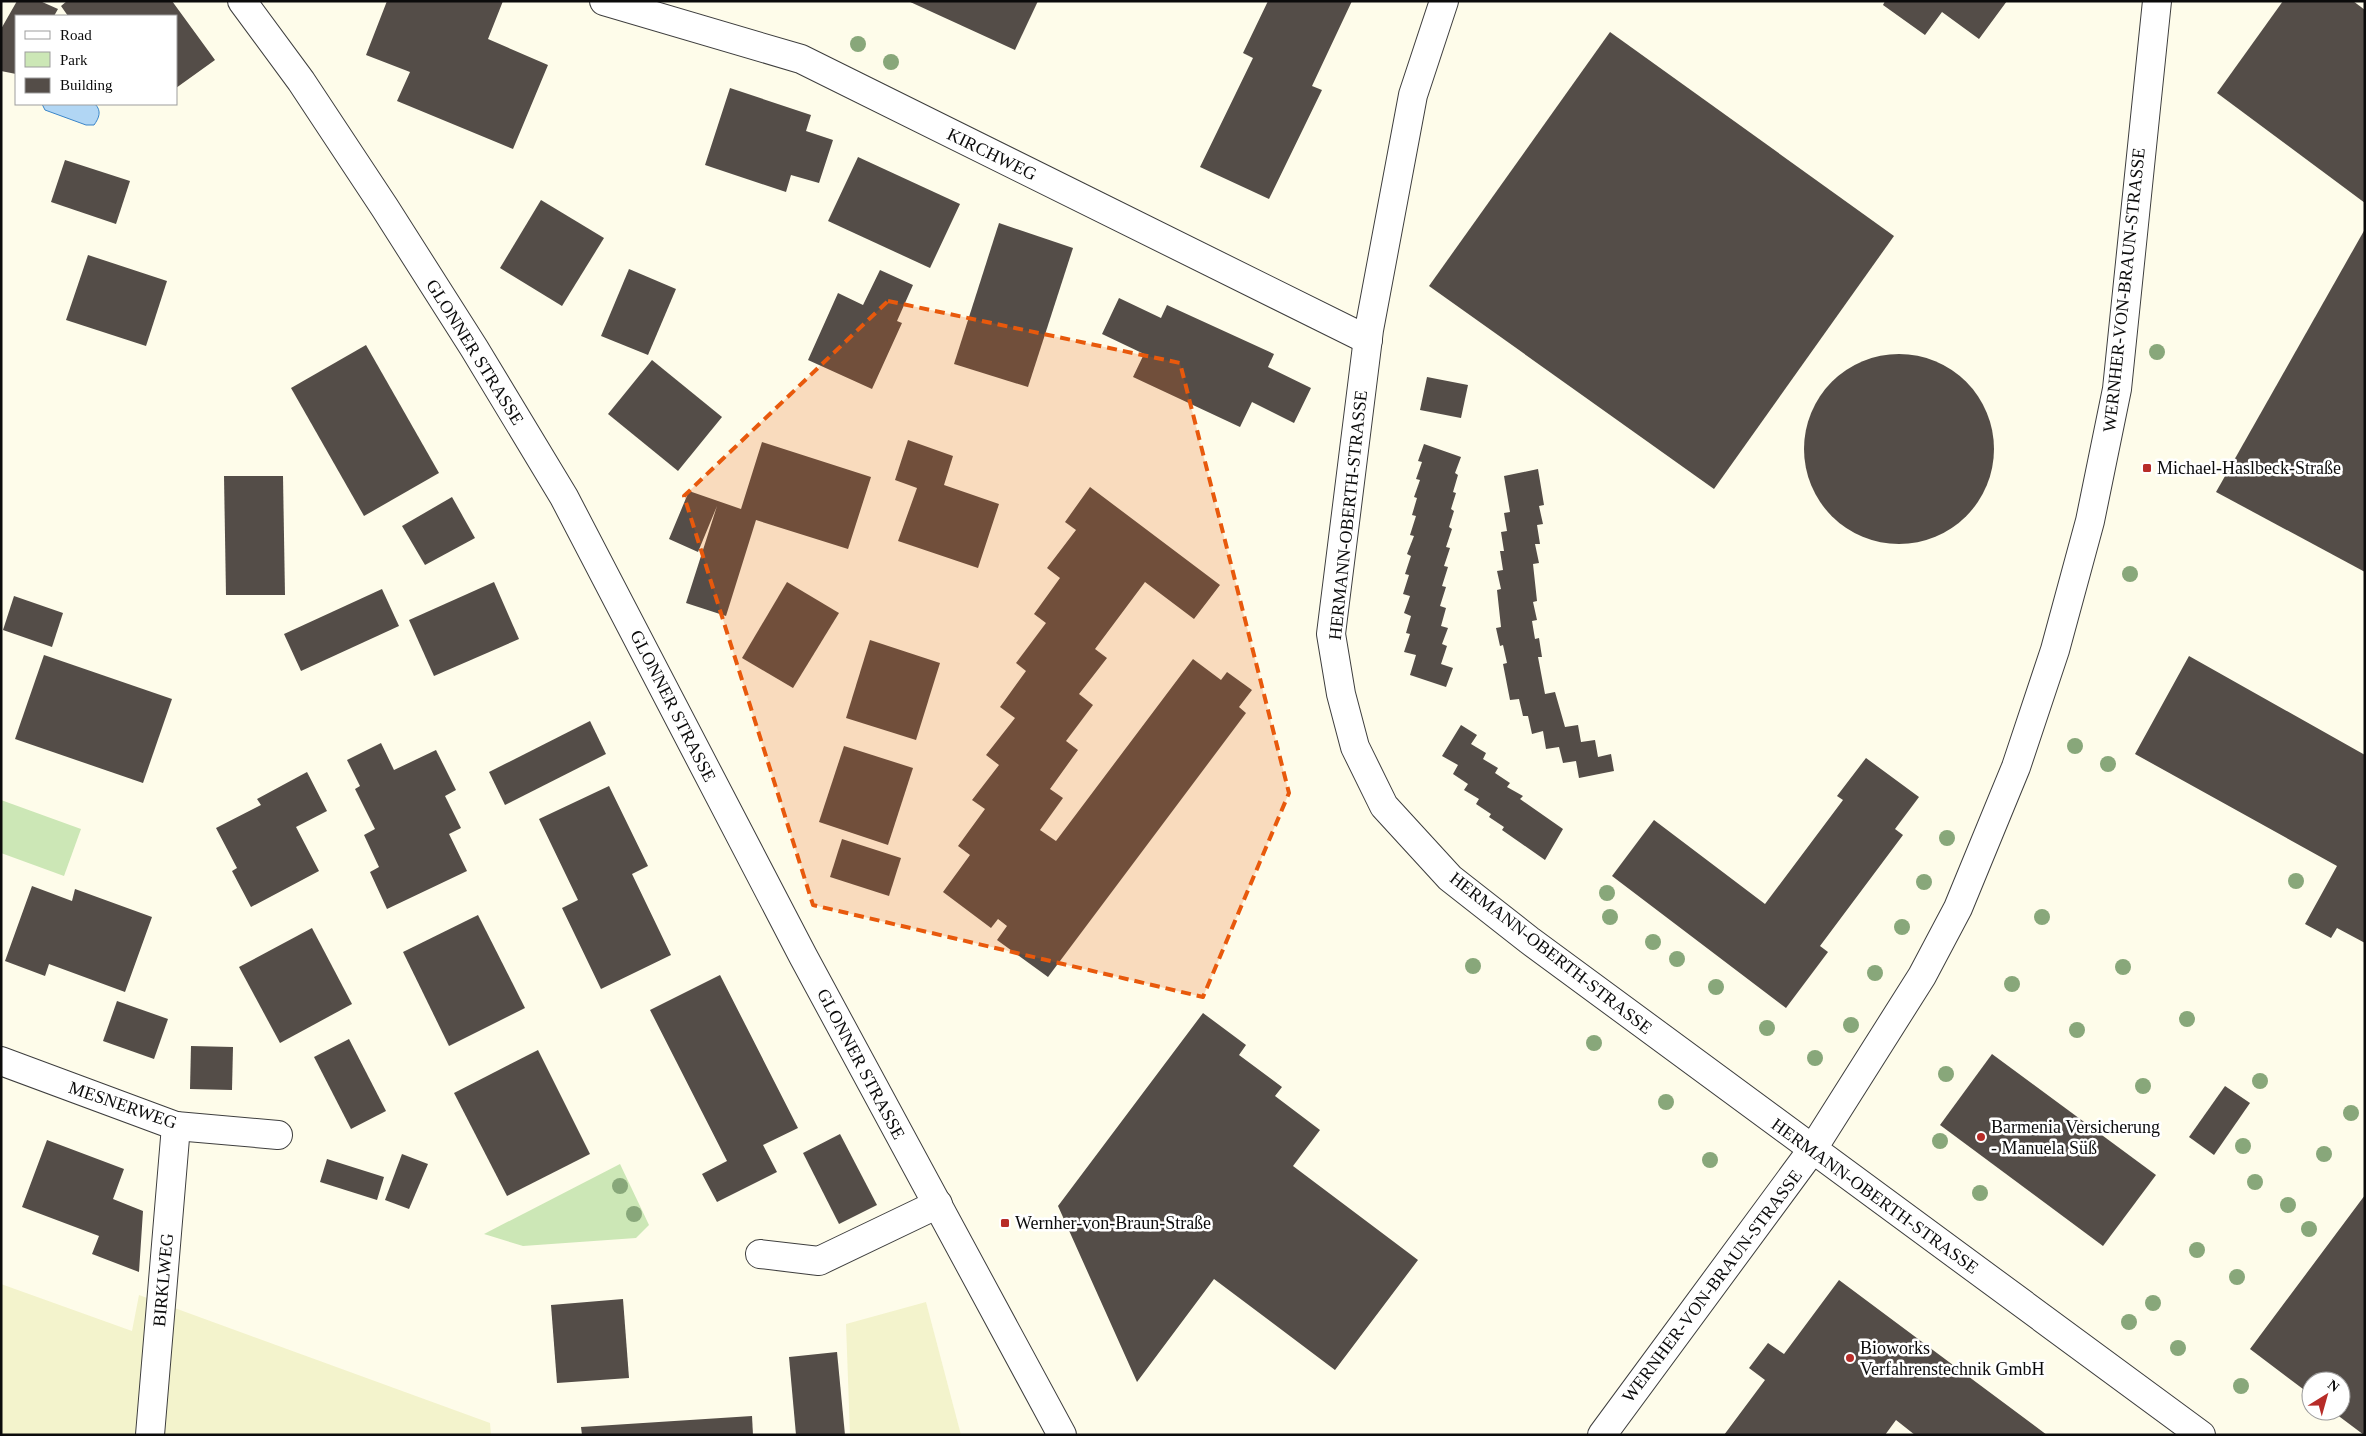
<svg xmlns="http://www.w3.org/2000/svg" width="2366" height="1436" font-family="'Times New Roman',serif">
<rect width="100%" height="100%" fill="#fefcea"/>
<!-- farmland -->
<g fill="#f3f3cc">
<path d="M 1,1284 L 132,1331 L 139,1295 L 490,1423 L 491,1435 L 1,1435 Z"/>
<path d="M 926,1302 L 961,1435 L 850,1435 L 846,1324 Z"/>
</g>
<!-- green -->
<g fill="#cce7b6">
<path d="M 1,800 L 81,829 L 64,876 L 1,853 Z"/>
<path d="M 620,1164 L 649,1225 L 636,1238 L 523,1246 L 484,1234 Z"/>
</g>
<!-- water -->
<path fill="#b1d6f4" stroke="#3a85c9" d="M 42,104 L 95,104 C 102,111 99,118 94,125 L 86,125 L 45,110 Z"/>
<!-- building -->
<g fill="#544d48">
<path d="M 17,1 L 40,1 L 58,9 L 54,16 L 16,16 L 16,74 L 1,71 L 1,29 Z"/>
<path d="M 67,1 L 172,1 L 215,60 L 176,88 L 176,16 L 68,16 L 61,6 Z"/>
<path d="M 387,1 L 503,1 L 488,39 L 548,65 L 513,149 L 397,101 L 410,72 L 366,55 Z"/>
<path d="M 908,1 L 1038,1 L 1015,50 Z"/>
<path d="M 1268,1 L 1352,1 L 1312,86 L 1322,90 L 1269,199 L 1200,167 L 1253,58 L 1243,53 Z"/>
<path d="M 1885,1 L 2007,1 L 1979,39 L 1942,12 L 1925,35 L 1883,5 Z"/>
<path d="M 2283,1 L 2353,1 L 2365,10 L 2365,203 L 2217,93 Z"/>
<path d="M 1610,32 L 1894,236 L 1714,489 L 1429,286 Z"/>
<path d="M 730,88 L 811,115 L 806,131 L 833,140 L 819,183 L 791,175 L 786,192 L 705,165 Z"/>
<path d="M 858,157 L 960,204 L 930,268 L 828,221 Z"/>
<path d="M 65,160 L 130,181 L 116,224 L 51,202 Z"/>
<path d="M 541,200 L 604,238 L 562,306 L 500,268 Z"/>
<path d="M 999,223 L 1073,248 L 1028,387 L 954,364 Z"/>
<path d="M 2365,229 L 2365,572 L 2216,492 Z"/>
<path d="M 88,255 L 167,281 L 146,346 L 66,320 Z"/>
<path d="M 629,269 L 676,289 L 648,355 L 601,336 Z"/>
<path d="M 880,270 L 913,285 L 897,321 L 902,323 L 872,389 L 808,360 L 838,293 L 863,305 Z"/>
<path d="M 1119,298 L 1161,318 L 1167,305 L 1274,354 L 1268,367 L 1311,388 L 1294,423 L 1252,402 L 1240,427 L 1133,377 L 1144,354 L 1102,334 Z"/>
<path d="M 366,345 L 439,473 L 364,516 L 291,388 Z"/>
<circle cx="1899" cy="449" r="95"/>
<path d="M 652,360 L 722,417 L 678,471 L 608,414 Z"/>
<path d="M 1427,377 L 1468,385 L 1461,418 L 1420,410 Z"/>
<path d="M 908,440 L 953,456 L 944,485 L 999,504 L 978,568 L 898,541 L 917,488 L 895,480 Z"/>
<path d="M 762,442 L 871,477 L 848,549 L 756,520 L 726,616 L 686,603 L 717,506 L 698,552 L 669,539 L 689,491 L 741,509 Z"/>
<path d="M 1424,444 L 1461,457 L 1455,473 L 1458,475 L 1453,492 L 1456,493 L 1451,509 L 1454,511 L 1449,527 L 1452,529 L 1446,547 L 1450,548 L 1444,566 L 1448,567 L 1442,586 L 1446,587 L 1440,606 L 1446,608 L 1441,626 L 1448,628 L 1442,644 L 1447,646 L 1441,664 L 1453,668 L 1446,687 L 1410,675 L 1416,655 L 1404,652 L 1410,634 L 1406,633 L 1411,616 L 1404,613 L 1410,596 L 1403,594 L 1409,575 L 1405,574 L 1411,556 L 1407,554 L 1414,536 L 1410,535 L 1416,516 L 1412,515 L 1417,498 L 1414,497 L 1420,480 L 1416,479 L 1422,462 L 1418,461 Z"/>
<path d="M 1538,469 L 1544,505 L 1539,506 L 1543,524 L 1537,525 L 1540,544 L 1535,544 L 1539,563 L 1533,564 L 1537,601 L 1533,602 L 1537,620 L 1532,621 L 1535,639 L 1539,638 L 1542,657 L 1538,657 L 1545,694 L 1555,692 L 1565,727 L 1578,725 L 1581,742 L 1595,740 L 1598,757 L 1611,754 L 1614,771 L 1579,778 L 1576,761 L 1563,763 L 1559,747 L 1546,749 L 1543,731 L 1532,734 L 1528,716 L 1523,716 L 1519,699 L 1510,700 L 1503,664 L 1507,663 L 1503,645 L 1500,646 L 1496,628 L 1501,627 L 1497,590 L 1501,589 L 1497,571 L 1503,570 L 1500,551 L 1504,551 L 1501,532 L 1507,531 L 1504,513 L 1510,512 L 1504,476 Z"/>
<path d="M 224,476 L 283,476 L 285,595 L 226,595 Z"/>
<path d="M 1090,487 L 1220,585 L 1194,619 L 1145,582 L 1095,649 L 1107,658 L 1079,694 L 1093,705 L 1066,741 L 1078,750 L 1050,789 L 1063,798 L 1040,830 L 1056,841 L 1193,659 L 1221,680 L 1227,672 L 1252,690 L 1239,707 L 1246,713 L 1048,977 L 997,940 L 1007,926 L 998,919 L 991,928 L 943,892 L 970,855 L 958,846 L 985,809 L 972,800 L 999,765 L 986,755 L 1015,718 L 1000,707 L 1026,671 L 1016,663 L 1046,623 L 1034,614 L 1060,578 L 1047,568 L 1076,530 L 1065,522 Z"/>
<path d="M 452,497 L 475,538 L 425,565 L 402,526 Z"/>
<path d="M 494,582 L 519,639 L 434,676 L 409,620 Z"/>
<path d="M 787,582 L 839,613 L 793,688 L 742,658 Z"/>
<path d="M 382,589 L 399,626 L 301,671 L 284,634 Z"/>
<path d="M 14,596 L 63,613 L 52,647 L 3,630 Z"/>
<path d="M 870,640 L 940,663 L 916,740 L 846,718 Z"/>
<path d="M 44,655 L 172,699 L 143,783 L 15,739 Z"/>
<path d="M 2189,656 L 2365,755 L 2365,943 L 2337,928 L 2331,938 L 2305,924 L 2337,866 L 2135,754 Z"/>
<path d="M 590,721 L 606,754 L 505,805 L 489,772 Z"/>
<path d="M 1461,725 L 1477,735 L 1471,744 L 1486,753 L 1483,759 L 1498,768 L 1495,773 L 1510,783 L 1507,787 L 1523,796 L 1520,799 L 1563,829 L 1545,860 L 1502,830 L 1504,827 L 1489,817 L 1491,814 L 1476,804 L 1479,799 L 1464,790 L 1468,784 L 1453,774 L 1458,765 L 1442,756 Z"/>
<path d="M 381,743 L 394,770 L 436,750 L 456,790 L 445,796 L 461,828 L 449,834 L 467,871 L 387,909 L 370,872 L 379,867 L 364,835 L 375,829 L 355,789 L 360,786 L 347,760 Z"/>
<path d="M 844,746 L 913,768 L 888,845 L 819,822 Z"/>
<path d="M 1866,758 L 1919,797 L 1895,829 L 1903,835 L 1820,946 L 1828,952 L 1786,1008 L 1612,876 L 1654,820 L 1765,904 L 1843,800 L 1837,796 Z"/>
<path d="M 307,772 L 327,811 L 296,827 L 319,871 L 251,907 L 232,871 L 237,868 L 216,828 L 261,805 L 257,799 Z"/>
<path d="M 609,786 L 648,866 L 632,874 L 671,955 L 601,989 L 562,908 L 578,900 L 539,819 Z"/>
<path d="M 842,839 L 901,858 L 889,896 L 830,877 Z"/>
<path d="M 32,886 L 72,901 L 75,889 L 152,917 L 125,992 L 49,964 L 45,976 L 5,961 Z"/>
<path d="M 478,915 L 525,1008 L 449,1046 L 403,952 Z"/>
<path d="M 312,928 L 352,1004 L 280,1043 L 239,967 Z"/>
<path d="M 720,975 L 798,1128 L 763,1145 L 777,1172 L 717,1202 L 702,1174 L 727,1161 L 650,1010 Z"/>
<path d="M 117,1001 L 168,1019 L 154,1059 L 103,1041 Z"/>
<path d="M 1203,1013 L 1246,1045 L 1239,1055 L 1282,1087 L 1275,1096 L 1320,1130 L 1293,1166 L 1418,1260 L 1335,1370 L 1214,1279 L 1137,1382 L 1058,1206 Z"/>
<path d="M 349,1039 L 386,1111 L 351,1129 L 314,1057 Z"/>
<path d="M 191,1046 L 233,1047 L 232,1090 L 190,1089 Z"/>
<path d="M 538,1050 L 590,1154 L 507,1196 L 454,1093 Z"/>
<path d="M 1992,1054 L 2156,1175 L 2103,1246 L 1940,1125 Z"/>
<path d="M 2225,1086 L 2250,1103 L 2214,1155 L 2189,1137 Z"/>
<path d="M 840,1134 L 877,1205 L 839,1224 L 803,1153 Z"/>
<path d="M 47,1140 L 124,1169 L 113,1199 L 143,1211 L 139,1272 L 92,1254 L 99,1236 L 22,1207 Z"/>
<path d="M 402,1154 L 428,1164 L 409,1209 L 385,1200 Z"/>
<path d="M 327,1159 L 384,1177 L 377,1200 L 320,1182 Z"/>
<path d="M 2365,1195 L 2365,1435 L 2364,1435 L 2332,1411 L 2341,1411 L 2341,1381 L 2311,1381 L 2311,1395 L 2250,1349 Z"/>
<path d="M 1839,1280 L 1949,1362 L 2047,1435 L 1915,1435 L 1896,1420 L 1885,1435 L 1724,1435 L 1765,1380 L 1749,1368 L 1768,1343 L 1784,1354 Z"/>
<path d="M 623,1299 L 629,1378 L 557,1383 L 551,1305 Z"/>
<path d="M 837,1352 L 845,1435 L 796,1435 L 789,1357 Z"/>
<path d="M 752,1416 L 753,1435 L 582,1435 L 581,1427 Z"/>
</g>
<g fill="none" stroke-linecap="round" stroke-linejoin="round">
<!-- minor casing -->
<g stroke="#3e3e3e" stroke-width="30">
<g id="minor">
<path d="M 242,1 L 301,81 L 385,208 L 474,348 L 564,497 L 803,956 L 1062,1435"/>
<path d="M 604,1 L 801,59 L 1368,340"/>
<path d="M 1444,1 L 1413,95 L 1369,330 L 1331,634 L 1341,694 L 1355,747 L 1384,806 L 1450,878 L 1529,940 L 2201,1435"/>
<path d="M 1,1061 L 176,1126 L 278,1135"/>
<path d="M 760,1254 L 819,1261 L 938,1204"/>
<path d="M 150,1435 L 176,1126"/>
<path d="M 1602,1435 L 1812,1150 L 1922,976 L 1958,908 L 2016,767 L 2055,650 L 2090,521 L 2117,389 L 2157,1"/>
</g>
</g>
<!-- minor -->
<use href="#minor" stroke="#fff" stroke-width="28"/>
</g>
<!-- trees -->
<g fill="#88a77a">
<circle cx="858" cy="44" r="8"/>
<circle cx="891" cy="62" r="8"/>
<circle cx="2157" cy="352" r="8"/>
<circle cx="2130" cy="574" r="8"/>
<circle cx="2075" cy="746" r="8"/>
<circle cx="2108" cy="764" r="8"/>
<circle cx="1947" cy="838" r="8"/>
<circle cx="2296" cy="881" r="8"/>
<circle cx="1924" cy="882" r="8"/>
<circle cx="1607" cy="893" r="8"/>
<circle cx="1610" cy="917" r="8"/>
<circle cx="2042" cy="917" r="8"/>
<circle cx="1902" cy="927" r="8"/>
<circle cx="1653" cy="942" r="8"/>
<circle cx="1677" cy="959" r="8"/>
<circle cx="1473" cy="966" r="8"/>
<circle cx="2123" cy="967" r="8"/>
<circle cx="1875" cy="973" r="8"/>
<circle cx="2012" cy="984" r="8"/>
<circle cx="1716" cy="987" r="8"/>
<circle cx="2187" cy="1019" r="8"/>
<circle cx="1851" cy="1025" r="8"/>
<circle cx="1767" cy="1028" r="8"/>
<circle cx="2077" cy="1030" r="8"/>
<circle cx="1594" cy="1043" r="8"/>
<circle cx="1815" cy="1058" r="8"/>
<circle cx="1946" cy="1074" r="8"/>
<circle cx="2260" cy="1081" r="8"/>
<circle cx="2143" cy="1086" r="8"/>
<circle cx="1666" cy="1102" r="8"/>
<circle cx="2351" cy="1113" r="8"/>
<circle cx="1940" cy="1141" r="8"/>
<circle cx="2243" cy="1146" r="8"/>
<circle cx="2324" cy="1154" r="8"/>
<circle cx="1710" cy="1160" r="8"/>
<circle cx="2255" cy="1182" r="8"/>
<circle cx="620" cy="1186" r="8"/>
<circle cx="1980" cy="1193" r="8"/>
<circle cx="2288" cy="1205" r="8"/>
<circle cx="634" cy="1214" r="8"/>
<circle cx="2309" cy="1229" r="8"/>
<circle cx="2197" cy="1250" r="8"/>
<circle cx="2237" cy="1277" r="8"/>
<circle cx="2153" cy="1303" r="8"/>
<circle cx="2129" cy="1322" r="8"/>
<circle cx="2178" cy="1348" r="8"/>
<circle cx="2241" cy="1386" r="8"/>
</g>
<!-- marked area -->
<path fill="#e8590c" fill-opacity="0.2" stroke="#e8590c" stroke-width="4" stroke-dasharray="10 6" stroke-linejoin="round" d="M 888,301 L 1180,363 L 1289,793 L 1203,997 L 813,905 L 684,496 Z"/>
<!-- markers -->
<g fill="#b72c28" stroke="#fff" stroke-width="2">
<rect x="2142" y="463" width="10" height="10" rx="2.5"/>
<circle cx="1981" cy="1137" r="5"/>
<rect x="1000" y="1218" width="10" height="10" rx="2.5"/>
<circle cx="1850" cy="1358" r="5"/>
</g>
<g text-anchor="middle" stroke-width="5" stroke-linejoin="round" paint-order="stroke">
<!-- street labels -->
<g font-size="18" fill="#0b0b0b" stroke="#fff">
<text transform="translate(992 154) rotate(26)" y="6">KIRCHWEG</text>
<text transform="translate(2124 290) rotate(-84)" y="6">WERNHER-VON-BRAUN-STRASSE</text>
<text transform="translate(475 352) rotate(58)" y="6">GLONNER STRASSE</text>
<text transform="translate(1348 515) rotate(-84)" y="6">HERMANN-OBERTH-STRASSE</text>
<text transform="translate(673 706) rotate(63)" y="6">GLONNER STRASSE</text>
<text transform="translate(1551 953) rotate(38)" y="6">HERMANN-OBERTH-STRASSE</text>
<text transform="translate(861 1064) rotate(62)" y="6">GLONNER STRASSE</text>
<text transform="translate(123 1105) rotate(19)" y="6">MESNERWEG</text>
<text transform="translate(1875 1196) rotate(36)" y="6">HERMANN-OBERTH-STRASSE</text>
<text transform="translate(163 1280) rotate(-85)" y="6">BIRKLWEG</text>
<text transform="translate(1712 1286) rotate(-53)" y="6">WERNHER-VON-BRAUN-STRASSE</text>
</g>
<!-- poi labels -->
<g font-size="18" fill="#0b0b0b" stroke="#fff" text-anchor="start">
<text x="2157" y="474">Michael-Haslbeck-Straße</text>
<text x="1991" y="1133">Barmenia Versicherung<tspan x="1991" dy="21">- Manuela Süß</tspan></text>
<text x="1015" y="1229">Wernher-von-Braun-Straße</text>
<text x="1860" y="1354">Bioworks<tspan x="1860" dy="21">Verfahrenstechnik GmbH</tspan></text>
</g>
</g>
<!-- border -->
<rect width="2366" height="1436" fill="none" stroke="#0b0b0b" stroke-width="5"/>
<!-- legend -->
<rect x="15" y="15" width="162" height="90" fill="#ffffff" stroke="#9d9d9d"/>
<rect x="25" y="31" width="25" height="8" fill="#ffffff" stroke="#9d9d9d"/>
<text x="60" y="40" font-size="15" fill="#0b0b0b">Road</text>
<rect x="25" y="52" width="25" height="15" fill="#cce7b6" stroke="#9d9d9d"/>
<text x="60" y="65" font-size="15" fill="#0b0b0b">Park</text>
<rect x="25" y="78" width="25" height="15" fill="#544d48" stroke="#9d9d9d"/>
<text x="60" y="90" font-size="15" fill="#0b0b0b">Building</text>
<!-- north arrow -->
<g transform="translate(2326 1396) rotate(37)"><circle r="24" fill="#ffffff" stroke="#9d9d9d"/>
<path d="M0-4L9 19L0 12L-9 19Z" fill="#b72c28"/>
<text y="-8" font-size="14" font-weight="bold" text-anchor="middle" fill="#0b0b0b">N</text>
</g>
</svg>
